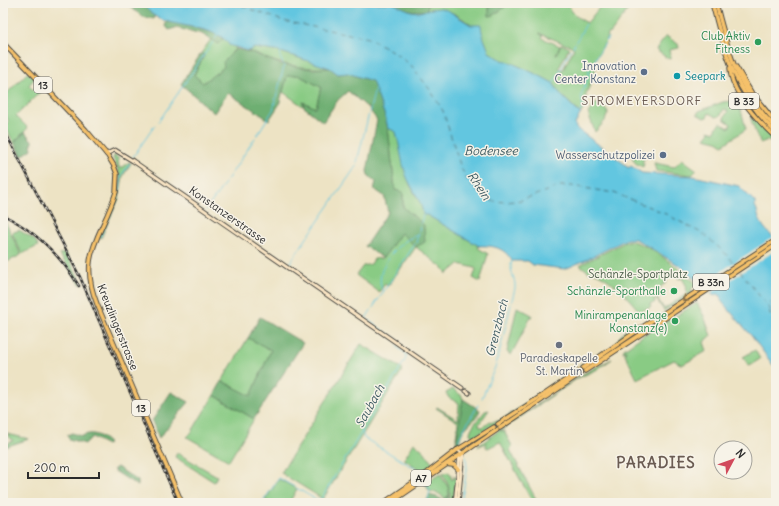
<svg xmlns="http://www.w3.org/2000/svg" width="779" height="506" font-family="Delius,sans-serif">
<rect width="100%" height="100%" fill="#f7f3e8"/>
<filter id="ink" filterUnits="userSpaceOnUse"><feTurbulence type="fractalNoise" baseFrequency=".025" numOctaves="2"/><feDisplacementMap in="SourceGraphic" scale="8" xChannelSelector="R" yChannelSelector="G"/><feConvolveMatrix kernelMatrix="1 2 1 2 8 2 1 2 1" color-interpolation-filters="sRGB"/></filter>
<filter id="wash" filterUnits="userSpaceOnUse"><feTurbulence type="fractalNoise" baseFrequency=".012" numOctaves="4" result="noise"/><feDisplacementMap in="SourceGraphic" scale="16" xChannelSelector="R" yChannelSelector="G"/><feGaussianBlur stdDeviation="0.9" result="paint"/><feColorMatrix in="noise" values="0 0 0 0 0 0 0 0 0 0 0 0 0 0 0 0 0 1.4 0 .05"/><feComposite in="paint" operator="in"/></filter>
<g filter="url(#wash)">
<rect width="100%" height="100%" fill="#ede3c4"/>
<!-- green -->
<g fill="#89cb84" stroke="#5a7b58" fill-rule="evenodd">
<path d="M 427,3 L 485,3 L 489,6 L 490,16 L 494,15 L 510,3 L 569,3 C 570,14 579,18 587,23 L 603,3 L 633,3 L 610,34 L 609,33 L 607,36 L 607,39 L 594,62 L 596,66 L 593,78 L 586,94 L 585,107 L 581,113 L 580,113 L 561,95 L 553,83 L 540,76 L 512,63 L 502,60 L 488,52 C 487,47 486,42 483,38 C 472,23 446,3 427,10 L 428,4 ZM 539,33 L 567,45 L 569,45 L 574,48 L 563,70 L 559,68 L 569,48 L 561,44 L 556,55 L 560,46 L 542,38 L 543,36 Z"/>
<path d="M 170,14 L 229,38 L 229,45 L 237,48 L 232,52 L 225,67 L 203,83 L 194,75 L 204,56 L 202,52 L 211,39 L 218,44 L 223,38 L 218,34 L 168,21 Z"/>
<path d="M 666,36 L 678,44 L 679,48 L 669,50 L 671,59 L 667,58 L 656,50 Z"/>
<path d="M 255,48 L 281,52 L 330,68 C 298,69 277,64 248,51 Z"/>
<path d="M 27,73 L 29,73 L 35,78 L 29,85 L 33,90 L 38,86 L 44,88 L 16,116 L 28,128 L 15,141 L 22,156 L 21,157 L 5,126 L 9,122 L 3,111 L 3,97 Z"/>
<path d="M 298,75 L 321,87 L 316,108 L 303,102 L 304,107 L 283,92 L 287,76 Z"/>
<path d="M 733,101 C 742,105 743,120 746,129 L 723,145 L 717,141 L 705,138 L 710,132 L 709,130 L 714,132 L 719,124 L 721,123 L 729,128 L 731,124 L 725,120 L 724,118 L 728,111 L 724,109 L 720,116 L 716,117 L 709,113 L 707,117 L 704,118 L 697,114 L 699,111 L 723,102 Z"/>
<path d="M 596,103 L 608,111 L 607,113 L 609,114 L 607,115 L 605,121 L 595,132 L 588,113 Z"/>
<path d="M 750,117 L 758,122 L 776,140 L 776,155 L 770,141 L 769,142 L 768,140 L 760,143 L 759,141 L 760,139 L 758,139 Z"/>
<path d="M 388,128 L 396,131 L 410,185 L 422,206 L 423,214 L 427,215 L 479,246 L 478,248 L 488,254 L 480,282 L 473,278 L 476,270 L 475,268 L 459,264 L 447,274 L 445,270 L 416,247 L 388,286 L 385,284 L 379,292 L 356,275 L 363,266 L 371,264 L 374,259 L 383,258 L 401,233 L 424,225 L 403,207 L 403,192 L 395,190 Z"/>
<path d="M 642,149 L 648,154 L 642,162 L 644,163 L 643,167 C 635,164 633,162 632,154 L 636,154 Z"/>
<path d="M 114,156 L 116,156 L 118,158 L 119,168 L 122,168 L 129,162 L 131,163 L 123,176 L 119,198 L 101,238 L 99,238 L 99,236 C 106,220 121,196 120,179 C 119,172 116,165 113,158 Z"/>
<path d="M 682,159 L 697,170 L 692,175 L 656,171 L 654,163 L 655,163 L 674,167 Z"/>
<path d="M 5,221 L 21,255 L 3,264 L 3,222 Z"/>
<path d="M 19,230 L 35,240 L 38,246 L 22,254 L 12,233 Z"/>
<path d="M 627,241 C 644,239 684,273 697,284 L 691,289 L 692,293 L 664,311 L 656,298 L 654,299 L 655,302 L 650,305 L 651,307 L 637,313 L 638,310 C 629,298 605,272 589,272 L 580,265 ZM 674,272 L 679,279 L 682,278 L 687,287 L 686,289 L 688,293 L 664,309 L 657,298 L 663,294 L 659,288 L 667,282 L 665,278 Z"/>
<path d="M 66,253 L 82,284 L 81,285 L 59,254 Z"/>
<path d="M 697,303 L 704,316 L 711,336 L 704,342 L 707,351 L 682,365 L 674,360 L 637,379 L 625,354 L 626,351 L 623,352 L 624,349 L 648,332 L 646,334 Z"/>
<path d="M 517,307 L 532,315 L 511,355 L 507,352 Z"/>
<path d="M 642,325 L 618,342 L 616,342 C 627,327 624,329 642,325 Z"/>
<path d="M 248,338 L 271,350 L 251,396 L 222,381 Z"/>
<path d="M 361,344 L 403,369 L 323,499 L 281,473 Z"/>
<path d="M 755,350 L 760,359 L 749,366 L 743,357 Z"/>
<path d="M 594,357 L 594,358 L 590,362 L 517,411 L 475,436 L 472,436 L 470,434 C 470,426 480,418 485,411 L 489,410 L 479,424 L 480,427 L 483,427 L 490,421 L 492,422 L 495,421 L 498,421 L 507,416 L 574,372 Z"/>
<path d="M 612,359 L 596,370 L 578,378 L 500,431 L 505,431 L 505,433 L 512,446 L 510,450 L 538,503 L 533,503 L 500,442 L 488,448 L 486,447 L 486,443 L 477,447 L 498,431 L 581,375 Z"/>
<path d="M 453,389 L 462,396 L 463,399 L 457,443 L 460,441 L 459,446 L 457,448 L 456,437 L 458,422 L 436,408 L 437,407 L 458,420 L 459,403 L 449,398 L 446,393 Z"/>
<path d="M 214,395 L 254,419 L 229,461 L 187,437 L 191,433 Z"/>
<path d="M 7,434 L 29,439 L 5,447 L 4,445 L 13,441 Z"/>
<path d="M 414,443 L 424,451 L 434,465 L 423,472 L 404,459 Z"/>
<path d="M 177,453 L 217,476 L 214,482 L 175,457 Z"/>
<path d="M 448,472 L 451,474 L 451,479 L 454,479 L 454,475 L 456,478 L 453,503 L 450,503 C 451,491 449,484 442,474 Z"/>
<path d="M 440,474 L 448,487 L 449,495 L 445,498 L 436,492 L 433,492 L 429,491 L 425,483 Z"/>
<path d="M 279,479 L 297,489 L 289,503 L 270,503 L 265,500 Z"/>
</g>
<!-- forest -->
<g fill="#6eaf72" stroke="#4c6d4e">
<path d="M 125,3 L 141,3 L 155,15 L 154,19 L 143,17 Z"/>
<path d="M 392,3 L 427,3 L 428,4 L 427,10 C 414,13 404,9 392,3 Z"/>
<path d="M 485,3 L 510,3 L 494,15 L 489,16 L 489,6 Z"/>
<path d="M 168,21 L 218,34 L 223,39 L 218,44 L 202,34 L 181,29 L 175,28 L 169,30 L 165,25 Z"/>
<path d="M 236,49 L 253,53 L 280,64 L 312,69 L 330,68 L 338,74 L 348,73 L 359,77 L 373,81 L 385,116 L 388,128 L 395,190 L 403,192 L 403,207 L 424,225 L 425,242 L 416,247 L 401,233 L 383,258 L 365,246 L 388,212 L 384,196 L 374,189 L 376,182 L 368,175 L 367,171 L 377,120 L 368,108 L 348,91 L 338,100 L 323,122 L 304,107 L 303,102 L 316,108 L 321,87 L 298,75 L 287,76 L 279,105 L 269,120 L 228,93 L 214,113 L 181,84 L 202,52 L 204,56 L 194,75 L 203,83 L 224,67 L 223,62 Z"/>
<path d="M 25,132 L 33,142 L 31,145 L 32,149 L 22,156 L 15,141 Z"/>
<path d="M 260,317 L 303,343 L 254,419 L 214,395 L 222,381 L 251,396 L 271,350 L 248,338 Z"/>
<path d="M 171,392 L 189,402 L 159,438 L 152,421 Z"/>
<path d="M 463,399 L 480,410 C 476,421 467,424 462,433 C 460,437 461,440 456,444 Z"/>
<path d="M 72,433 L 82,436 C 93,431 100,435 109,443 L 107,445 L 92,437 L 85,444 L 69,439 L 67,435 Z"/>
<path d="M 117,467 L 138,481 L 138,486 L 113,470 Z"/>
<path d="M 429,495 L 437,497 L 443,500 L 449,496 L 448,503 L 426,503 Z"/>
</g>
<!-- water -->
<path fill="#62c6e0" stroke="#467886" d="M 141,3 L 392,3 L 411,11 L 419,12 L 431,9 L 441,8 L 449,11 L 471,25 L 481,25 C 482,37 486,42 489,52 L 502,60 L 512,63 L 540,76 L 553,83 L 561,95 L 579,113 L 581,113 L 575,124 L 576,128 L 626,165 L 628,168 L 631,166 L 642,173 L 693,176 L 739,186 L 755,202 L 755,206 C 758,210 757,214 759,218 C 762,227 770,234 776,240 L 776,369 L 750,334 L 722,302 L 721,296 L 717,294 L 714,296 L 680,266 L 639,241 L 635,239 L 627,239 L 588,259 L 565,269 L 533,265 L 528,261 L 512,261 C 505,248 493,245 479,246 L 427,215 L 423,215 C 422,200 411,189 406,175 C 401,161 400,146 396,132 L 388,128 L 385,116 L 372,81 L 359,77 L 348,73 L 338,74 L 330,68 L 281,52 L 255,48 L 248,51 L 229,45 C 220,27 178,27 160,19 C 153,16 146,8 141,3 Z"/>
<!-- pier -->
<path fill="#ede3c4" d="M 775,236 L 776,237 L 776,250 L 709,294 L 699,286 Z"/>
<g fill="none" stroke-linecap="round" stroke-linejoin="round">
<!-- stream -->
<g stroke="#62c6e0" stroke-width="1">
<path d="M 215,39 L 218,34"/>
<path d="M 573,47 L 586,24"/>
<path d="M 553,83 L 557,77 L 571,49"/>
<path d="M 579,113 L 583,107 L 581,95 L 588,78 L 589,70 L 608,38"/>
<path d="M 159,121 L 213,42"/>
<path d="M 257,135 L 273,110 L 284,66 L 280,57 L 281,52"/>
<path d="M 133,157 L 155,125"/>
<path d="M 357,162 L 375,89"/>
<path d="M 227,180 L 255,138"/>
<path d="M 206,210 L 225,183"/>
<path d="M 100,237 L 116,202 L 120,187 L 121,176 L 130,163"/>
<path d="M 416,243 L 423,215"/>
<path d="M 289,264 L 357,165"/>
<path d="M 383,291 C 371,272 399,238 419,235"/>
<path d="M 398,342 L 397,340 L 368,320 L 366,318 L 415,244"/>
<path d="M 482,398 L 496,365 L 515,288 C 516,277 508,271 512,261"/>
<path d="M 362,431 L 364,438 L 416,469 L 421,475"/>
<path d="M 459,441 L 459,439 C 464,427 472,417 478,405"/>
<path d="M 426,483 L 430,490 L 427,503"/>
<path d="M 262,503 L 279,478 L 317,500 L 321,499 L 404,362 C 410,350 402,354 397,346"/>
<path d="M 461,503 L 467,469 L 466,457"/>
</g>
<!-- ferry -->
<g stroke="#3c5a61" stroke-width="1" stroke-dasharray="5 4" stroke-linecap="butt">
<path d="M 234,3 L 283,21 L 369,38 L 392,51 L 411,65 L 431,91 L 443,111 L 461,168 L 470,185 L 480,194 L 492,201 L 507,202 L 522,200 L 560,186 L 572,186 L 614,193 L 662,212 L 705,235 L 726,254 L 738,268"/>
<path d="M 740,271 L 776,317"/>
<path d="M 776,295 C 766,304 768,314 776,325"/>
</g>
</g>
</g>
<g filter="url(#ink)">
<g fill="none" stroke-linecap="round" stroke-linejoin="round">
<!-- secondary casing -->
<g stroke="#484742" stroke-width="5">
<g id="secondary">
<path d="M 106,154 L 115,150 L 133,161 L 462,388"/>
<path d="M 466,391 L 469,393"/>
<path d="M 457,450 L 463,453 L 458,503"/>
<path d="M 455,503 L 460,455"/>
</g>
</g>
<!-- primary casing -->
<g stroke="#484742" stroke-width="5.5">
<g id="primary">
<path d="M 712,3 C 726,57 735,92 776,133"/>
<path d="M 716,3 C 729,54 737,89 776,128"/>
<path d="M 3,43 L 86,130 L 108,156 L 114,166 L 117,174 L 116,192 C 102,237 77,254 97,304 L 182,503"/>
<path d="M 736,67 L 751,92 L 776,123"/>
<path d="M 730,68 C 731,93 759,122 776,138"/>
<path d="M 583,368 L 647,324 L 776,240"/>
<path d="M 585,371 L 776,245"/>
<path d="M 542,396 L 579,371"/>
<path d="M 543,399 L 580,374"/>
<path d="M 498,424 L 540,397"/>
<path d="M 500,428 L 542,400"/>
<path d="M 457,450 L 494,427"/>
<path d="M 457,457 L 497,430"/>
</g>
</g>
<!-- highway casing -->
<g stroke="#484742" stroke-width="6">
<g id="highway">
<path d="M 447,464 L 454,465 L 458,469"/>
<path d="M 384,503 L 426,474 L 457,450"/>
<path d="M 390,503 L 457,457"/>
</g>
</g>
<!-- secondary -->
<use href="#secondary" stroke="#fbe6c4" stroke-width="3"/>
<!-- primary -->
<use href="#primary" stroke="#f5c16b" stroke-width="3.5"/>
<!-- highway -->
<use href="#highway" stroke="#f5c16b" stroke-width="4"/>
<!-- rail casing -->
<g stroke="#2b2b2b" stroke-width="2.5">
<g id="rail">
<path d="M 3,128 L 80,277 L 178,503"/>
<path d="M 3,215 C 36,231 60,255 79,286"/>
</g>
</g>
<!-- rail -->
<use href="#rail" stroke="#f7f3e8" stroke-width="1" stroke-dasharray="3" stroke-linecap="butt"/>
</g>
<!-- one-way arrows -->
<defs><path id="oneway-chevron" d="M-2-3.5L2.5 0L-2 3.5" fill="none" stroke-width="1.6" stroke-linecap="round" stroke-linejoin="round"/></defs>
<use stroke="#90764b" href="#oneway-chevron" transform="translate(685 299) rotate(147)"/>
</g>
<!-- markers -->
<g fill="#2e9e5b" stroke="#f7f3e8" stroke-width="1.5">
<circle cx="758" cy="42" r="4"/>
<circle cx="674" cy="291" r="4"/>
<circle cx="675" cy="321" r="4"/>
</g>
<g fill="#5c6f8a" stroke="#f7f3e8" stroke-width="1.5">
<circle cx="644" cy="72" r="4"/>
<circle cx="663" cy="155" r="4"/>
</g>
<circle fill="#0f9aa8" stroke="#f7f3e8" stroke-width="1.5" cx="677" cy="76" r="4"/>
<circle fill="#6b7280" stroke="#f7f3e8" stroke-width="1.5" cx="559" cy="345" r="4"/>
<g text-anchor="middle" stroke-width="3" stroke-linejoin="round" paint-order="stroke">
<!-- shield labels -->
<g fill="#f7f3e8" stroke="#686764" stroke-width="1">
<rect x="34" y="77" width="18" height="16" rx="3"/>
<rect x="729" y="93" width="30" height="16" rx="3"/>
<rect x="693" y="274" width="36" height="16" rx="3"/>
<rect x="132" y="400" width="18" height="16" rx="3"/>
<rect x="411" y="470" width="20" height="16" rx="3"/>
</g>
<g font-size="10" font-weight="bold" fill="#2b2b2b">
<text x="43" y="89">13</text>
<text x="744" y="105">B 33</text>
<text x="711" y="286">B 33n</text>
<text x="141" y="412">13</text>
<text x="421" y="482">A7</text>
</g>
<!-- leisure labels -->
<g font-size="11" fill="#27864d" stroke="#f7f3e8" text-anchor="end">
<text x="750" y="40">Club Aktiv<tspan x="750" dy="13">Fitness</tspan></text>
<text x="666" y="295">Schänzle-Sporthalle</text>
<text x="667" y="319">Minirampenanlage<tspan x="667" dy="13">Konstanz(e)</tspan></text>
</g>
<!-- service labels -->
<g font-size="11" fill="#4e5e75" stroke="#f7f3e8" text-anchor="end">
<text x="636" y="70">Innovation<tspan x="636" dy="13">Center Konstanz</tspan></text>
<text x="655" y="159">Wasserschutzpolizei</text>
</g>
<!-- culture labels -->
<g font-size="11" fill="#0d838f" stroke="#f7f3e8" text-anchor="start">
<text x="685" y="80">Seepark</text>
</g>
<!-- street labels -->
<g font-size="11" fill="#2b2b2b" stroke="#f7f3e8">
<text transform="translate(228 215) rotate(35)" y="4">Konstanzerstrasse</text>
<text transform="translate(118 327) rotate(68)" y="4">Kreuzlingerstrasse</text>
</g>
<!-- park labels -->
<g font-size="11" fill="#475b46" stroke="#f7f3e8">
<text x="638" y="278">Schänzle-Sportplatz</text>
</g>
<!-- worship labels -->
<g font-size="11" fill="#5b616d" stroke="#f7f3e8">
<text x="559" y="362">Paradieskapelle<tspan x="559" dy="13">St. Martin</tspan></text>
</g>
<!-- neighbourhood labels -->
<g font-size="12" letter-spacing="1" fill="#6b5c53" stroke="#f7f3e8">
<text x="642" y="105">STROMEYERSDORF</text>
</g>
<!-- water labels -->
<g font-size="12" font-style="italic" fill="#3c5a61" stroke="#f7f3e8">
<text x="491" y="155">Bodensee</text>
<text transform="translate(479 186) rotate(56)" y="4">Rhein</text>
<text transform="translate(497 328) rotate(-76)" y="4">Grenzbach</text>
<text transform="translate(370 406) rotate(-61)" y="4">Saubach</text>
</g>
<!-- district labels -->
<g font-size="15" font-weight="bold" letter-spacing="1" fill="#6b5c53" stroke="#f7f3e8">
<text x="656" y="468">PARADIES</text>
</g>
</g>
<!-- margin -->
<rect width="779" height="506" fill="none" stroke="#f7f3e8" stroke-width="16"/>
<!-- north arrow -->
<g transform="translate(733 460) rotate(49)"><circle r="19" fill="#f7f3e8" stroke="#a5a39c"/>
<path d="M0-3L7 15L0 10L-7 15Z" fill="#d1495b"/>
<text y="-6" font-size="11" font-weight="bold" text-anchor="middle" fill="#2b2b2b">N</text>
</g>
<!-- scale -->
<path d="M28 472v6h71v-6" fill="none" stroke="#2b2b2b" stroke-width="2"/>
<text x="34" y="472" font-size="12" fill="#2b2b2b" stroke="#f7f3e8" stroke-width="3" paint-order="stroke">200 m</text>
</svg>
